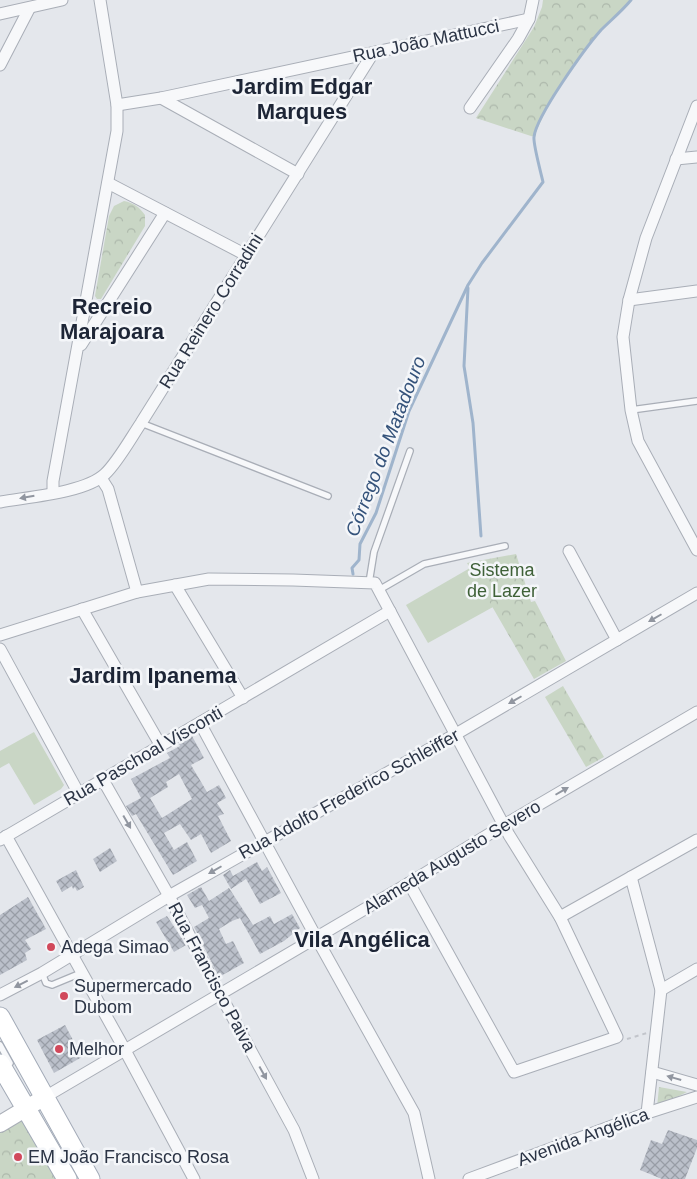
<svg xmlns="http://www.w3.org/2000/svg" width="697" height="1179" font-family="Helvetica,sans-serif">
<defs>
<pattern id="park-crowns" width="20" height="18" patternUnits="userSpaceOnUse" patternTransform="scale(1.25)"><rect width="20" height="18" fill="#c9d6c5"/><path d="M2 6a3 3 0 1 1 6 0M12 15a3 3 0 1 1 6 0" fill="none" stroke="#adb8ab"/></pattern>
<pattern id="building-cross-hatch" width="8" height="8" patternUnits="userSpaceOnUse" patternTransform="scale(1.25)"><rect width="8" height="8" fill="#bbc0ca"/><path d="M0 0l8 8M0 8l8-8" fill="none" stroke="#989da6"/></pattern>
</defs>
<rect width="100%" height="100%" fill="#e4e7ec"/>
<!-- green -->
<g fill="#c9d6c5">
<path d="M 470,568 L 493,607 L 428,643 L 406,605 Z"/>
<path d="M 34,732 L 64,785 L 61,789 L 34,805 L 9,763 L 0,768 L 0,751 Z"/>
</g>
<!-- park -->
<g fill="url(#park-crowns)">
<path d="M 543,0 L 631,0 C 622,12 609,21 599,33 C 573,64 549,99 534,137 L 476,118 L 534,27 L 542,7 Z"/>
<path d="M 124,201 C 134,203 139,207 145,215 L 145,226 L 101,299 L 97,299 L 95,296 L 109,216 L 114,206 Z"/>
<path d="M 516,554 L 531,602 L 535,601 L 566,661 L 534,679 L 467,563 Z"/>
<path d="M 563,686 L 604,757 L 586,767 L 545,697 Z"/>
<path d="M 659,1087 L 687,1092 L 657,1107 Z"/>
<path d="M 20,1119 L 26,1122 L 61,1179 L 0,1179 L 0,1130 Z"/>
</g>
<g fill="none" stroke-linecap="round" stroke-linejoin="round">
<!-- stream -->
<g stroke="#9fb4cc" stroke-width="3">
<path d="M 468,288 L 464,366 L 473,423 L 481,536"/>
<path d="M 353,574 L 352,568 L 359,560 L 360,544 L 376,513 L 409,411 L 468,285 L 482,263 L 543,182 C 541,173 533,144 534,137 C 536,116 586,47 601,30 C 611,20 622,11 631,0"/>
</g>
</g>
<!-- building -->
<g fill="url(#building-cross-hatch)" fill-rule="evenodd">
<path d="M 192,736 L 204,758 L 191,765 L 207,792 L 219,785 L 226,798 L 217,803 L 224,814 L 218,816 L 231,841 L 211,853 L 201,834 L 191,840 L 180,824 L 164,833 L 174,850 L 187,842 L 197,861 L 173,875 L 136,814 L 132,816 L 126,806 L 141,798 L 131,779 L 170,758 L 167,753 L 180,746 L 179,744 ZM 179,774 L 192,799 L 162,818 L 150,798 L 168,787 L 166,782 Z"/>
<path d="M 110,848 L 117,861 L 100,872 L 93,859 Z"/>
<path d="M 257,862 L 262,871 L 267,867 L 281,893 L 260,904 L 246,879 L 231,889 L 223,875 L 230,870 L 233,876 Z"/>
<path d="M 76,870 L 84,887 L 77,891 L 75,887 L 73,889 L 72,886 L 62,892 L 56,881 Z"/>
<path d="M 201,887 L 209,901 L 229,888 L 253,925 L 270,916 L 274,924 L 292,914 L 300,928 L 284,941 L 260,954 L 240,918 L 232,921 L 219,929 L 226,944 L 233,941 L 244,963 L 219,977 L 194,927 L 209,918 L 202,905 L 195,908 L 187,895 Z"/>
<path d="M 28,897 L 46,929 L 25,940 L 31,949 L 25,953 L 27,960 L 0,975 L 0,915 Z"/>
<path d="M 167,916 L 186,945 L 174,952 L 156,922 Z"/>
<path d="M 65,1025 L 82,1057 L 54,1073 L 37,1040 Z"/>
<path d="M 668,1130 L 697,1140 L 697,1148 L 685,1179 L 662,1179 L 640,1170 L 651,1140 L 662,1144 Z"/>
</g>
<g fill="none" stroke-linecap="round" stroke-linejoin="round">
<!-- lane casing -->
<g stroke="#a9aeb7" stroke-width="8">
<g id="lane">
<path d="M 631,410 L 697,401"/>
<path d="M 141,423 L 328,496"/>
<path d="M 369,583 L 374,552 L 410,451"/>
<path d="M 379,590 L 424,564 L 505,546"/>
<path d="M 42,973 L 46,983 L 52,985 L 81,973"/>
<path d="M 0,1045 L 10,1063"/>
</g>
</g>
<!-- street casing -->
<g stroke="#a9aeb7" stroke-width="13">
<g id="street">
<path d="M 0,14 L 62,0"/>
<path d="M 0,65 L 29,9"/>
<path d="M 161,98 L 298,174"/>
<path d="M 117,105 L 161,98 L 529,19"/>
<path d="M 697,106 L 646,238 L 629,300 L 623,337 L 631,410 L 638,441 L 697,550"/>
<path d="M 470,108 L 518,39 L 529,19 L 533,0"/>
<path d="M 676,159 L 697,157"/>
<path d="M 108,183 L 246,255"/>
<path d="M 629,300 L 697,291"/>
<path d="M 81,345 L 165,213"/>
<path d="M 101,478 L 108,489 L 137,592"/>
<path d="M 53,492 L 53,481 L 117,131 L 117,105 L 100,0"/>
<path d="M 0,502 C 27,497 85,493 105,474 C 117,463 131,438 141,423 L 373,53"/>
<path d="M 569,551 L 617,640"/>
<path d="M 175,585 L 243,698"/>
<path d="M 82,609 L 161,746"/>
<path d="M 0,635 L 137,592 L 209,579 L 293,580 L 375,583 L 509,835 L 560,917 L 617,1037 L 514,1072 L 409,883"/>
<path d="M 0,649 L 79,794"/>
<path d="M 200,723 L 322,948 L 414,1113 L 429,1179"/>
<path d="M 103,780 L 169,896 L 220,994 L 294,1130 L 313,1179"/>
<path d="M 6,836 L 120,1041 L 194,1179"/>
<path d="M 0,840 L 390,611"/>
<path d="M 631,877 L 661,990 L 647,1113"/>
<path d="M 560,917 L 697,840"/>
<path d="M 661,990 L 697,969"/>
<path d="M 0,995 L 42,973 L 169,896 L 456,734 L 697,593"/>
<path d="M 652,1072 L 697,1085"/>
<path d="M 45,1097 L 409,883 L 504,825 L 697,712"/>
<path d="M 469,1179 L 647,1113 L 697,1097"/>
</g>
</g>
<!-- secondary casing -->
<g stroke="#a9aeb7" stroke-width="18">
<path id="secondary" d="M 0,1124 L 45,1097"/>
</g>
<!-- primary casing -->
<g stroke="#a3abb8" stroke-width="21">
<g id="primary">
<path d="M 0,1017 L 90,1179"/>
<path d="M 0,1064 L 67,1179"/>
</g>
</g>
<!-- path -->
<path stroke="#c2c5cb" stroke-width="2" stroke-dasharray="4 4" stroke-linecap="butt" d="M 627,1039 L 647,1033"/>
<!-- lane -->
<use href="#lane" stroke="#f7f8fa" stroke-width="5.5"/>
<!-- street -->
<use href="#street" stroke="#f7f8fa" stroke-width="11"/>
<!-- secondary -->
<use href="#secondary" stroke="#fff" stroke-width="16"/>
<!-- primary -->
<use href="#primary" stroke="#fff" stroke-width="19"/>
</g>
<!-- one-way arrows -->
<defs><path id="oneway-solid" d="M-6-.8H1V-3.2L6.5 0L1 3.2V.8H-6Z" transform="scale(1.25)"/></defs>
<g fill="#9196a0">
<use href="#oneway-solid" transform="translate(27 497) rotate(170)"/>
<use href="#oneway-solid" transform="translate(655 618) rotate(150)"/>
<use href="#oneway-solid" transform="translate(515 700) rotate(150)"/>
<use href="#oneway-solid" transform="translate(562 791) rotate(-30)"/>
<use href="#oneway-solid" transform="translate(127 822) rotate(60)"/>
<use href="#oneway-solid" transform="translate(215 870) rotate(150)"/>
<use href="#oneway-solid" transform="translate(21 984) rotate(153)"/>
<use href="#oneway-solid" transform="translate(263 1073) rotate(61)"/>
<use href="#oneway-solid" transform="translate(674 1078) rotate(-164)"/>
</g>
<!-- markers -->
<g fill="#d1495b" stroke="#f4f6f9" stroke-width="2">
<circle cx="51" cy="947" r="5"/>
<circle cx="64" cy="996" r="5"/>
<circle cx="59" cy="1049" r="5"/>
<circle cx="18" cy="1157" r="5"/>
</g>
<g text-anchor="middle" stroke-width="5" stroke-linejoin="round" paint-order="stroke">
<!-- street labels -->
<g font-size="18" fill="#2b3445" stroke="#f4f6f9">
<text transform="translate(426 41) rotate(-12)" y="6">Rua João Mattucci</text>
<text transform="translate(211 311) rotate(-58)" y="6">Rua Reinero Corradini</text>
<text transform="translate(143 756) rotate(-30)" y="6">Rua Paschoal Visconti</text>
<text transform="translate(349 794) rotate(-29)" y="6">Rua Adolfo Frederico Schleiffer</text>
<text transform="translate(452 857) rotate(-31)" y="6">Alameda Augusto Severo</text>
<text transform="translate(212 977) rotate(62)" y="6">Rua Francisco Paiva</text>
<text transform="translate(583 1137) rotate(-20)" y="6">Avenida Angélica</text>
</g>
<!-- park labels -->
<g font-size="18" fill="#3f6138" stroke="#f4f6f9">
<text x="502" y="576">Sistema<tspan x="502" dy="21">de Lazer</tspan></text>
</g>
<!-- poi labels -->
<g font-size="18" fill="#2b3445" stroke="#f4f6f9" text-anchor="start">
<text x="61" y="953">Adega Simao</text>
<text x="74" y="992">Supermercado<tspan x="74" dy="21">Dubom</tspan></text>
<text x="69" y="1055">Melhor</text>
<text x="28" y="1163">EM João Francisco Rosa</text>
</g>
<!-- water labels -->
<g font-size="19" font-style="italic" fill="#34527a" stroke="#f4f6f9">
<text transform="translate(385 446) rotate(-69)" y="7">Córrego do Matadouro</text>
</g>
<!-- district labels -->
<g font-size="22" font-weight="bold" fill="#1d2536" stroke="#f4f6f9">
<text x="302" y="94">Jardim Edgar<tspan x="302" dy="25">Marques</tspan></text>
<text x="112" y="314">Recreio<tspan x="112" dy="25">Marajoara</tspan></text>
<text x="153" y="683">Jardim Ipanema</text>
<text x="362" y="947">Vila Angélica</text>
</g>
</g>
</svg>
